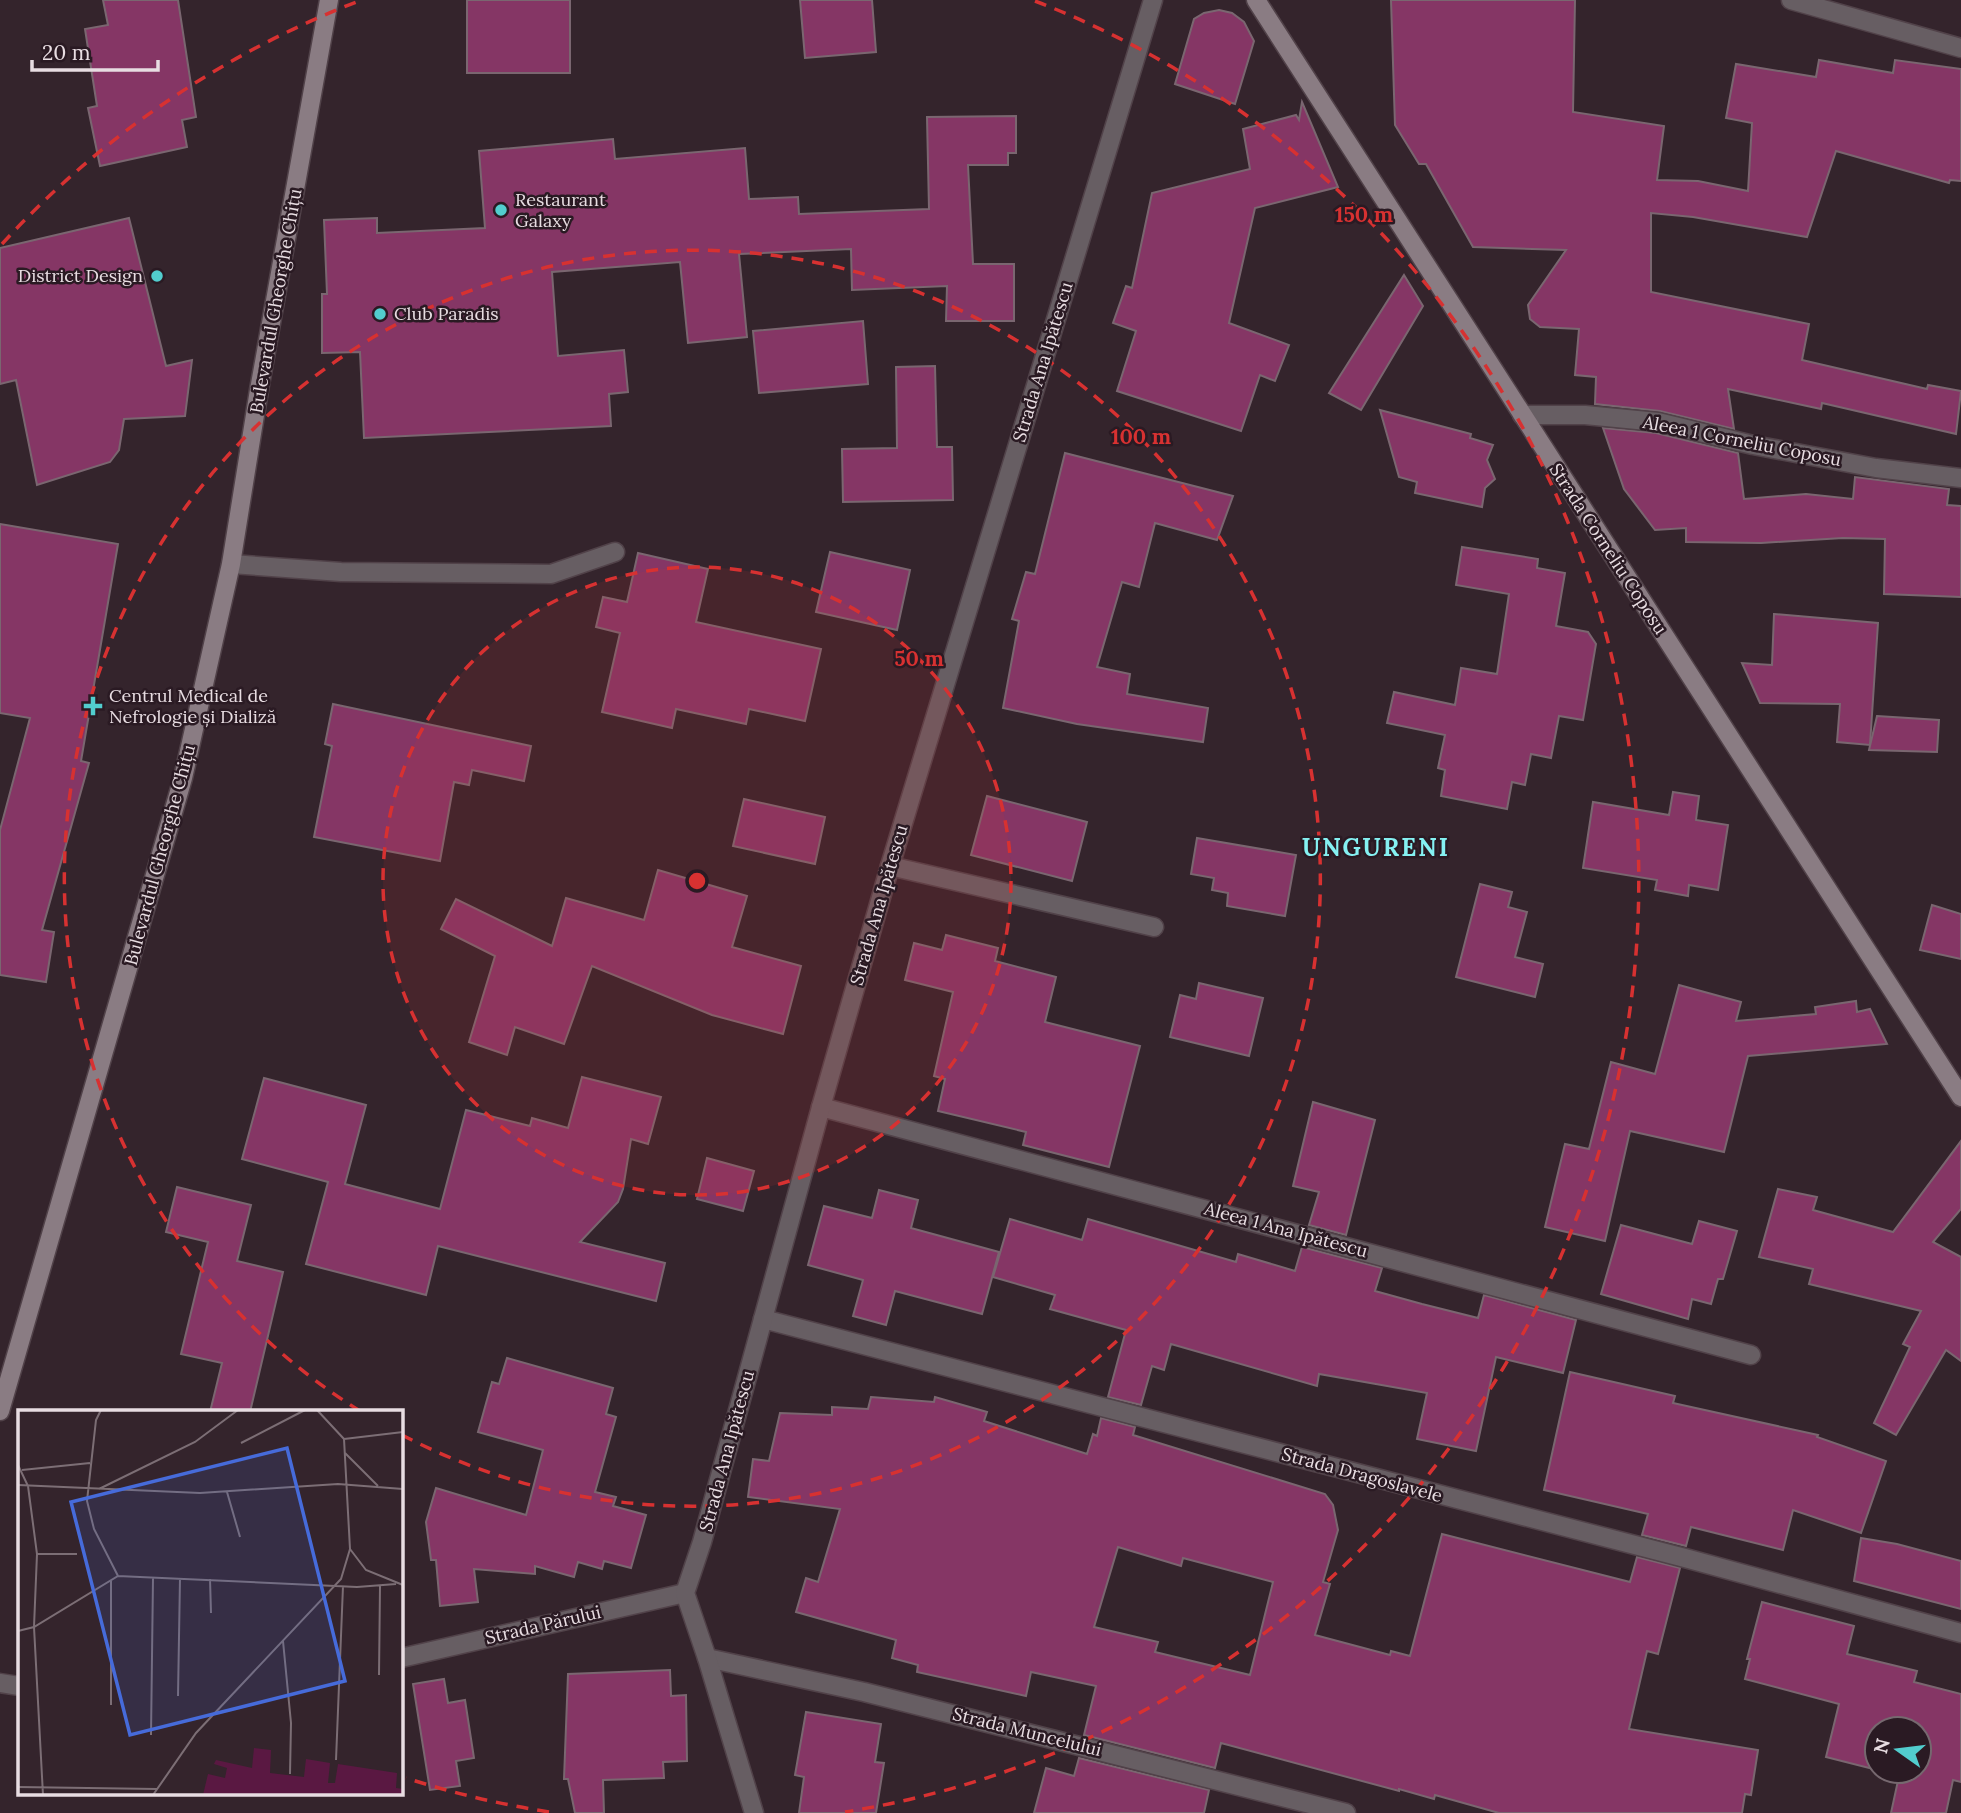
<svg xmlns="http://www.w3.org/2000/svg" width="1961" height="1813" font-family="Lora,serif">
<rect width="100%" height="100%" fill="#34242c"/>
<!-- building -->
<g fill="#853665" stroke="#7a6670" stroke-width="2" fill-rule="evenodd">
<path d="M 103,0 L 178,0 L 196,117 L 182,120 L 187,147 L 100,166 L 88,108 L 97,106 L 85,29 L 108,25 Z"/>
<rect x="467" y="0" width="103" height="73"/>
<path d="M 800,0 L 872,0 L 876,52 L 805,58 Z"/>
<path d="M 1391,0 L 1575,0 L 1573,112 L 1664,126 L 1657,180 L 1698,181 L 1748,191 L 1752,123 L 1726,118 L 1736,64 L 1816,77 L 1819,60 L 1893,73 L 1895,60 L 1961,69 L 1961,181 L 1950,180 L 1949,183 L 1836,151 L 1807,237 L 1693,217 L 1651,213 L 1651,292 L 1809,324 L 1802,360 L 1927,389 L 1928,385 L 1961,391 L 1956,434 L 1822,403 L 1821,409 L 1728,389 L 1734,429 L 1660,411 L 1595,404 L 1596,377 L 1575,375 L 1579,329 L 1540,327 L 1530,319 L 1528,305 L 1566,250 L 1473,247 L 1426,164 L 1419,164 L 1395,125 Z"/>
<path d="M 1219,10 L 1232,13 L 1244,22 L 1254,41 L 1235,104 L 1175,84 L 1194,19 L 1204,13 Z"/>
<path d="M 1302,102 L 1338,187 L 1255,208 L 1229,323 L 1289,345 L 1275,381 L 1260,375 L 1241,431 L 1117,391 L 1136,331 L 1113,323 L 1126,286 L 1132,288 L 1152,193 L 1250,169 L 1243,129 L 1296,115 L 1299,120 Z"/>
<path d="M 1016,116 L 1016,153 L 1008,153 L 1008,165 L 968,165 L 973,264 L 1014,264 L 1014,321 L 946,321 L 947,286 L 852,290 L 851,249 L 739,254 L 747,337 L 688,343 L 680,262 L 552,272 L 558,356 L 624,350 L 628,392 L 609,394 L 611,426 L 364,438 L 360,352 L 322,353 L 322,294 L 327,294 L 324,220 L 377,218 L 377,233 L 485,228 L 479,151 L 613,139 L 615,159 L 745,148 L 749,199 L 798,197 L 799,214 L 929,209 L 927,117 Z"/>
<path d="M 129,218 L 166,366 L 192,360 L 185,416 L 124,419 L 119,450 L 110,462 L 37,485 L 16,380 L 0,384 L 0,248 Z"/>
<path d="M 1404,275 L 1423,306 L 1361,410 L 1329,393 Z"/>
<path d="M 863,321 L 868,384 L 759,393 L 753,331 Z"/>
<path d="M 935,366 L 937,447 L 952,447 L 953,500 L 843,502 L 842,449 L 897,448 L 896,367 Z"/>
<path d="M 1380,410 L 1471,434 L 1470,438 L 1493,445 L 1487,460 L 1495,479 L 1485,488 L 1482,507 L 1415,493 L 1417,482 L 1399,477 Z"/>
<path d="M 1603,428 L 1656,433 L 1738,453 L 1744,499 L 1806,494 L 1853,499 L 1855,477 L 1949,489 L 1947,505 L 1961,506 L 1961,597 L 1884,594 L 1885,539 L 1843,538 L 1761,543 L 1686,542 L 1686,528 L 1655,530 L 1624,489 Z"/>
<path d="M 1065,453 L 1233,496 L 1217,540 L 1155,523 L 1139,587 L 1122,582 L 1097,667 L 1130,674 L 1127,694 L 1208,708 L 1203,742 L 1077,724 L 1003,708 L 1019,621 L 1012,619 L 1026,572 L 1035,574 Z"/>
<path d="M 0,524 L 118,544 L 81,761 L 89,763 L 42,930 L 54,932 L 46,982 L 0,975 L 0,830 L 30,718 L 0,713 Z"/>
<path d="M 1462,547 L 1538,559 L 1537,568 L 1565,573 L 1556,626 L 1588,632 L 1596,644 L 1583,720 L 1559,716 L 1551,758 L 1531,754 L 1525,785 L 1512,782 L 1507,809 L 1441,796 L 1445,770 L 1438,768 L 1445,735 L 1387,723 L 1394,692 L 1455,705 L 1461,668 L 1497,674 L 1509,594 L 1456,585 Z"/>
<path d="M 830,552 L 910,570 L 897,630 L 816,612 Z"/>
<path d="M 638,553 L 708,569 L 696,622 L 821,649 L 805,721 L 749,709 L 746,724 L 676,709 L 672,728 L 602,712 L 620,633 L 596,627 L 603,597 L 627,602 Z"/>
<path d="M 1774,614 L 1878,623 L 1870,745 L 1837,742 L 1840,704 L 1760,703 L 1742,663 L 1772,665 Z"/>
<path d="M 333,704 L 531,746 L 524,781 L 472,770 L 469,785 L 454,782 L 440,861 L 314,837 L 332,746 L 325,744 Z"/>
<path d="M 1877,716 L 1939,720 L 1937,752 L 1869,750 Z"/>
<path d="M 1673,792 L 1699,796 L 1696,820 L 1728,825 L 1718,890 L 1689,885 L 1688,896 L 1655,890 L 1657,880 L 1583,868 L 1593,802 L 1669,815 Z"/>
<path d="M 987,796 L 1087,822 L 1072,881 L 971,855 Z"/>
<path d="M 744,799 L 825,817 L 815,864 L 733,846 Z"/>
<path d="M 1197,838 L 1296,855 L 1285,916 L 1227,906 L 1228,893 L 1212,890 L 1214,878 L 1191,874 Z"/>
<path d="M 658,870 L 747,896 L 732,947 L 801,966 L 783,1034 L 712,1015 L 592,966 L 564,1044 L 515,1027 L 507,1055 L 469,1042 L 495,956 L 441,929 L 456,899 L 552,946 L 566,898 L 644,920 Z"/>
<path d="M 1480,884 L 1512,892 L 1508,907 L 1527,912 L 1515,957 L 1543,964 L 1535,997 L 1456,977 Z"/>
<path d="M 1932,905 L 1961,914 L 1961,959 L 1920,950 Z"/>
<path d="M 946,935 L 998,948 L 995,961 L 1056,977 L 1045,1022 L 1140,1046 L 1109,1167 L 1023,1145 L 1026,1132 L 938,1111 L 945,1079 L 934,1076 L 953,992 L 905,980 L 914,943 L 942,950 Z"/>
<path d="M 1199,983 L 1263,998 L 1249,1056 L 1170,1037 L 1180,995 L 1196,999 Z"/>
<path d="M 1679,985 L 1741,1002 L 1736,1021 L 1816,1014 L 1815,1007 L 1856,1001 L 1857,1012 L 1870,1009 L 1887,1044 L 1748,1056 L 1724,1152 L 1630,1131 L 1605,1241 L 1545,1227 L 1565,1144 L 1589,1149 L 1611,1062 L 1655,1074 Z"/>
<path d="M 582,1077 L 661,1097 L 648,1144 L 631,1139 L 623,1189 L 618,1202 L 580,1242 L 665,1263 L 656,1301 L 438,1246 L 426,1295 L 306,1264 L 328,1182 L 242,1159 L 264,1078 L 366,1105 L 345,1184 L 440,1209 L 466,1110 L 530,1126 L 532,1118 L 568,1128 Z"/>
<path d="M 1313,1102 L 1375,1120 L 1346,1235 L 1309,1225 L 1319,1192 L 1293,1186 Z"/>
<path d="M 1961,1141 L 1961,1209 L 1933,1242 L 1961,1257 L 1961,1361 L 1946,1350 L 1896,1435 L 1874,1423 L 1910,1347 L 1903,1344 L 1921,1311 L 1809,1284 L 1813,1269 L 1759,1257 L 1778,1189 L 1817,1197 L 1813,1210 L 1893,1232 Z"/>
<path d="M 707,1158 L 754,1171 L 743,1211 L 697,1199 Z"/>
<path d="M 177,1187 L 251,1205 L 237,1261 L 283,1272 L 250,1412 L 210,1412 L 222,1363 L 181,1354 L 208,1242 L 166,1232 Z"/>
<path d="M 879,1190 L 918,1200 L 911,1228 L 999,1252 L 982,1314 L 895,1291 L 886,1325 L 853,1316 L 863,1280 L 808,1265 L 824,1206 L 872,1218 Z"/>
<path d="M 1010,1219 L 1082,1240 L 1088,1219 L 1236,1262 L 1238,1254 L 1295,1271 L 1302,1247 L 1382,1268 L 1375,1291 L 1422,1304 L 1478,1318 L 1484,1295 L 1576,1320 L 1563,1373 L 1496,1357 L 1476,1451 L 1417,1439 L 1427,1393 L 1319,1374 L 1317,1386 L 1171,1344 L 1164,1370 L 1152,1366 L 1141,1405 L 1108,1397 L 1126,1330 L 1050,1309 L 1055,1295 L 993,1277 Z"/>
<path d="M 1699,1221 L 1737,1231 L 1723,1279 L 1718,1279 L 1711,1304 L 1692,1299 L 1688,1319 L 1601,1294 L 1621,1225 L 1692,1244 Z"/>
<path d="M 507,1358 L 613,1388 L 606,1414 L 616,1417 L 595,1492 L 616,1497 L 613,1506 L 646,1515 L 631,1568 L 604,1561 L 602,1569 L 578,1562 L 574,1577 L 535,1566 L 535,1574 L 474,1569 L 478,1602 L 440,1606 L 436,1560 L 431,1560 L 426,1522 L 436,1488 L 526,1515 L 543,1450 L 478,1432 L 492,1382 L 499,1384 Z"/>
<path d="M 1570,1372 L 1675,1396 L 1673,1403 L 1818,1435 L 1817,1437 L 1886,1461 L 1861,1533 L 1793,1510 L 1783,1550 L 1691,1527 L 1686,1546 L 1642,1535 L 1648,1514 L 1544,1490 Z"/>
<path d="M 871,1397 L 934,1402 L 935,1397 L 987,1412 L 984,1421 L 1087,1454 L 1093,1434 L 1097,1436 L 1101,1418 L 1135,1427 L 1133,1435 L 1325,1494 L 1333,1505 L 1338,1530 L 1323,1582 L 1330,1584 L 1315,1635 L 1390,1655 L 1391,1651 L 1410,1656 L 1442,1534 L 1630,1582 L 1637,1557 L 1680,1568 L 1658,1654 L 1647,1651 L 1629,1729 L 1758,1750 L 1751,1795 L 1745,1794 L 1742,1813 L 1499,1813 L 1435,1795 L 1434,1799 L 1399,1789 L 1399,1791 L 1221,1743 L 1215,1768 L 1084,1735 L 1096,1686 L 1031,1672 L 1026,1696 L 917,1672 L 918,1665 L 892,1658 L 896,1640 L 796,1612 L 806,1578 L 818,1582 L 840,1509 L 748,1497 L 753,1459 L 769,1461 L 780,1413 L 832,1415 L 832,1407 L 868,1409 ZM 1118,1547 L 1181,1566 L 1183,1558 L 1273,1582 L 1250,1675 L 1155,1652 L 1158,1642 L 1094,1627 Z"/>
<path d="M 1861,1538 L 1897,1544 L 1961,1561 L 1961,1609 L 1854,1581 Z"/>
<path d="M 1762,1602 L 1854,1626 L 1847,1654 L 1917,1671 L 1914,1682 L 1961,1694 L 1961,1782 L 1953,1780 L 1946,1813 L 1891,1813 L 1899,1776 L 1881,1771 L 1919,1771 L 1919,1729 L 1877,1729 L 1877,1770 L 1826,1757 L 1839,1704 L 1745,1679 L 1750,1659 L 1747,1659 Z"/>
<path d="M 670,1670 L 671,1696 L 686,1695 L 687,1761 L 663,1762 L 664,1778 L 603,1780 L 604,1813 L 575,1813 L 568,1779 L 564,1779 L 568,1674 Z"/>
<path d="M 444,1679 L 448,1703 L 465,1700 L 474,1758 L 456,1761 L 460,1786 L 430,1790 L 413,1684 Z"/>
<path d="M 806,1712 L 881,1724 L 875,1762 L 884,1763 L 876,1813 L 799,1813 L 804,1777 L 795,1775 Z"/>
<path d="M 1079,1758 L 1209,1790 L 1204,1813 L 1034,1813 L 1046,1768 L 1074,1776 Z"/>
</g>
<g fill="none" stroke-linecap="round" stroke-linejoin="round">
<!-- street casing -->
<g stroke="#514249" stroke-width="21">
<g id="street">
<path d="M 1791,0 L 1961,48"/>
<path d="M 1522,415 L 1585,415 L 1658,422 L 1753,445 L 1876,468 L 1961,478"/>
<path d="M 231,564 L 341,572 L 551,574 L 615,552"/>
<path d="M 890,866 L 1154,927"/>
<path d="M 821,1107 L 1751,1355"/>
<path d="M 763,1319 L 1685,1558 L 1961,1633"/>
<path d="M 401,1658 L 685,1593"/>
<path d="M 707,1658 L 864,1692 L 1346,1813"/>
<path d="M 0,1683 L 19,1686"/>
<path d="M 754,1813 L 707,1658 L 685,1593 L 702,1542 L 821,1107 L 890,866 L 1153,0"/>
</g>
</g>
<!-- secondary casing -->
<g stroke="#514249" stroke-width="21">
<g id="secondary">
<path d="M 1256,0 L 1961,1097"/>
<path d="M 0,1411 L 183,778 L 231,564 L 259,390 L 329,0"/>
</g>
</g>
<!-- street -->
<use href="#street" stroke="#675e63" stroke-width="18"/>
<!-- secondary -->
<use href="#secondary" stroke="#8a7c83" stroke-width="18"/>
</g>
<!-- distance rings -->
<circle cx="697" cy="881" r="314" fill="#d73131" fill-opacity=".12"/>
<g fill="none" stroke="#d73131" stroke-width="3.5" stroke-dasharray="12 9">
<circle cx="697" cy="881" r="314"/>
<path d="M360 1411A628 628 0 1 1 402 1435"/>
<path d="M549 1812A943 943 0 0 1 406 1778M2 244A943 943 0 0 1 359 1M1035 1A943 943 0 0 1 845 1812"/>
</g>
<!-- markers -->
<g fill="#52cdce" stroke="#2a1a23" stroke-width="2.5">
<circle cx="501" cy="210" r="7"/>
<circle cx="157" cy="276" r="7"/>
<circle cx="380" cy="314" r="7"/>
<path d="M89.5 695.5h7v7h7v7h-7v7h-7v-7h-7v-7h7z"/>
</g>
<g text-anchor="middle" stroke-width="5" stroke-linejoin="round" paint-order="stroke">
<!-- poi labels -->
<g font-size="18" fill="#e8dde2" stroke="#2a1a23" text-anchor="start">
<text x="515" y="206">Restaurant<tspan x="515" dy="21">Galaxy</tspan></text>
<text x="143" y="282" text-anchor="end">District Design</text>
<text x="394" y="320">Club Paradis</text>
<text x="109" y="702">Centrul Medical de<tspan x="109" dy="21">Nefrologie și Dializă</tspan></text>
</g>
<!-- street labels -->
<g font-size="18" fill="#e8dde2" stroke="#2a1a23">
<text transform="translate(276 301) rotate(-80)" y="6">Bulevardul Gheorghe Chițu</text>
<text transform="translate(1043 362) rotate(-73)" y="6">Strada Ana Ipătescu</text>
<text transform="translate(1742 441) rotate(11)" y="6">Aleea 1 Corneliu Coposu</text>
<text transform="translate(1608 549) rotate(57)" y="6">Strada Corneliu Coposu</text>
<text transform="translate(160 855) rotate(-75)" y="6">Bulevardul Gheorghe Chițu</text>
<text transform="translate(879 905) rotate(-74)" y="6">Strada Ana Ipătescu</text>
<text transform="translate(1286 1230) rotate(15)" y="6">Aleea 1 Ana Ipătescu</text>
<text transform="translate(727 1451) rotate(-75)" y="6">Strada Ana Ipătescu</text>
<text transform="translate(1362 1475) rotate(15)" y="6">Strada Dragoslavele</text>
<text transform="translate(543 1625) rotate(-13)" y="6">Strada Părului</text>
<text transform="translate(1027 1732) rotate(14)" y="6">Strada Muncelului</text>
</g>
<!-- district labels -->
<g font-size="24" font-weight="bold" letter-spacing="2" fill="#85f1f2" stroke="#2a1a23">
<text x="1376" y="856">UNGURENI</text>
</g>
</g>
<!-- overview -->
<g transform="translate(18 1410)">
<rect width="385" height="385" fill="#34242c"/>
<path d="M 236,338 L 253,340 L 252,363 L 286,367 L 288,349 L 312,353 L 310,373 L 317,373 L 320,354 L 379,363 L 378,378 L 385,379 L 385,385 L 185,385 L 190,364 L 207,368 L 209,358 L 196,354 L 198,350 L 234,358 Z" fill="#5a1842"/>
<path fill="none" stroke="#7c6e75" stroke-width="2" d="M 83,0 L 78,10 L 69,91 L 76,119 L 100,166M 299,0 L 326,29 L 332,139 L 348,160 L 385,175M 326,29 L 385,22M 223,33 L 287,0M 327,43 L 360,76M 0,55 L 10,76 L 19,144 L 16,217 L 25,385M 4,60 L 72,53M 0,75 L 182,83 L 320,74 L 385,79M 81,79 L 177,32 L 220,0M 209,82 L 222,127M 19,144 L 59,144M 192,169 L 193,203M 93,171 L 93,295M 0,221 L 16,217 L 100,166 L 339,177 L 378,174M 265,231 L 273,313 L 272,364M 361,265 L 362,176M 160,286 L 162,168M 133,325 L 135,168M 318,350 L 325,176M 0,377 L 139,379M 135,385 L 178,323 L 323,169 L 332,139"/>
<path fill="#466bda" fill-opacity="0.15" stroke="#466bda" stroke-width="3.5" d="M 269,38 L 327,271 L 112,325 L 53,92 Z"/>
<rect width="385" height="385" fill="none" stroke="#e8dde2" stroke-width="3.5"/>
</g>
<circle cx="697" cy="881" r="10" fill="#d73131" stroke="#2a1a23" stroke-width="3.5"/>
<g font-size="21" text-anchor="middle" font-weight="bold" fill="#d73131" stroke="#2a1a23" stroke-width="5" stroke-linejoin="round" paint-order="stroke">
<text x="1364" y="222">150 m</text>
<text x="1141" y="444">100 m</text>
<text x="919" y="666">50 m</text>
</g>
<!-- north arrow -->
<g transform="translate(1898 1750) rotate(284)"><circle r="33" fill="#2a1a23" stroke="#76686f" stroke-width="2"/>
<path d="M0-5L12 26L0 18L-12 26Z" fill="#52cdce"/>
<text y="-10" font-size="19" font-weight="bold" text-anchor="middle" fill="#e8dde2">N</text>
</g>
<!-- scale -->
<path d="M32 60v10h126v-10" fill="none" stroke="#e8dde2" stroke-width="3.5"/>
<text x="42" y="60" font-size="21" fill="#e8dde2" stroke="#2a1a23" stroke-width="5" paint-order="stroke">20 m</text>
</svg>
